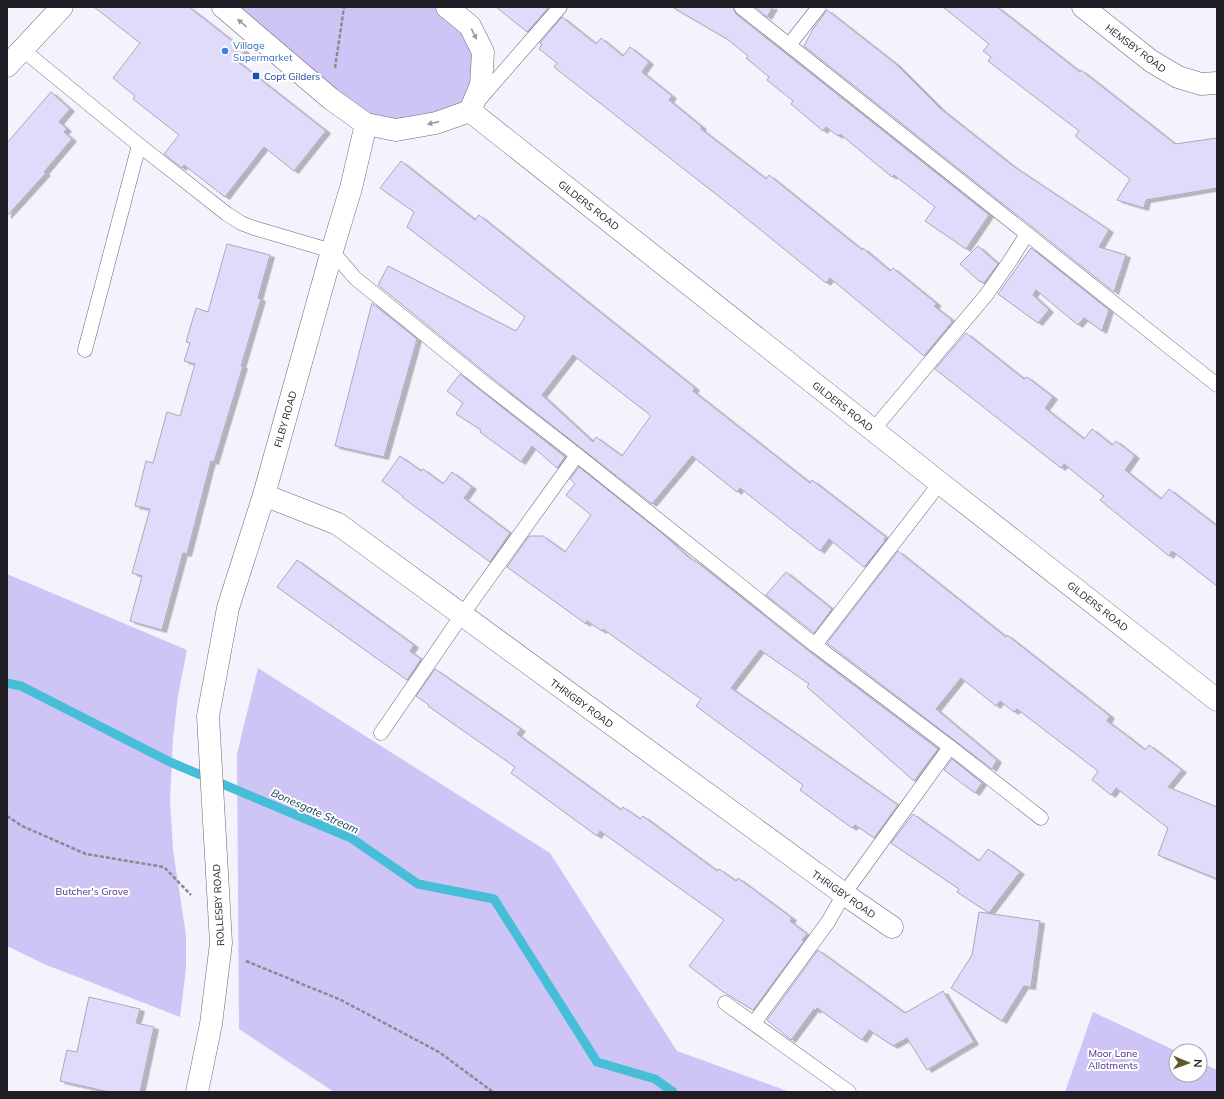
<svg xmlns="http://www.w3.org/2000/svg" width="1224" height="1099" font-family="Mulish,sans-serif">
<defs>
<filter id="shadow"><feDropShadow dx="4.5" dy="2.5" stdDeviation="0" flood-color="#0004"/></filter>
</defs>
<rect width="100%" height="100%" fill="#f4f2fd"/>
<!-- green -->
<g fill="#cec4f6">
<path d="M 223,7 L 447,7 L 483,52 L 470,111 L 366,124 Z"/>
<path d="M 7,574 L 187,650 L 178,696 L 173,738 L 170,800 L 173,850 L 186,935 L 186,969 L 180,1017 L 44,964 L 7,946 Z"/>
<path d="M 258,668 L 550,853 L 677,1051 L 790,1092 L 334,1092 L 239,1029 L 237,754 Z"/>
<path d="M 1093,1012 L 1176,1051 L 1176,1075 L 1200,1075 L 1200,1062 L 1217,1070 L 1217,1092 L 1065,1092 Z"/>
</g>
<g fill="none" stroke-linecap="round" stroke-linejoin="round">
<!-- stream -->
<path stroke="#47bed7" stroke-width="9" d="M 7,683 L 21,686 L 170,762 L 351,838 L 418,884 L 494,899 L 597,1062 L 655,1079 L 673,1092"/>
</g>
<!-- building -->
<g fill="#e1dbfb" stroke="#aba8b9" fill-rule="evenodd" filter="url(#shadow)">
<path d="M 94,7 L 189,7 L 245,51 L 237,61 L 326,131 L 294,171 L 264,147 L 225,197 L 184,165 L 182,168 L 164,154 L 179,135 L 133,99 L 135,96 L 113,78 L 140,43 Z"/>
<path d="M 496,7 L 549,7 L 527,32 Z"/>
<path d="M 672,7 L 733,7 L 736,14 L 989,215 L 966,249 L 925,221 L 935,207 L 894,175 L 892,177 L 840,134 L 838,136 L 826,127 L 823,131 L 791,104 L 793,101 L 767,80 L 769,77 L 746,58 L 748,56 L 727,39 Z"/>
<path d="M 755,7 L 773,7 L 767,17 Z"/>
<path d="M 943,7 L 997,7 L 1080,72 L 1081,70 L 1175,144 L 1217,138 L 1217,188 L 1146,200 L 1144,208 L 1117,200 L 1130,179 L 1075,136 L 1079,131 L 988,61 L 991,57 L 983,51 L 989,44 Z"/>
<path d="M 827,10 L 896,64 L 941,109 L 1013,166 L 1109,230 L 1099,247 L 1126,255 L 1114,292 L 804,46 L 813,29 Z"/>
<path d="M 562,17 L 596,44 L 601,38 L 623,56 L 630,47 L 649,62 L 642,72 L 672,96 L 669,100 L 702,127 L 701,129 L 766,179 L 769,175 L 862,250 L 863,248 L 890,271 L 893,268 L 937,304 L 934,306 L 952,320 L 951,321 L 952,322 L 924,356 L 830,278 L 826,283 L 736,210 L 554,67 L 557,63 L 539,49 L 542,44 L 540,43 Z"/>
<path d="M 51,92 L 70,109 L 59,122 L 67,129 L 64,132 L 72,139 L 44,172 L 46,173 L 7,216 L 7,143 Z"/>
<path d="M 401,161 L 475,220 L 479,215 L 695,388 L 693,391 L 810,483 L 812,480 L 886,537 L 884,540 L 885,541 L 864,567 L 829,539 L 820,551 L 740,488 L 737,492 L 692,456 L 652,504 L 492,378 L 378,285 L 388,266 L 516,331 L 525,317 L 407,227 L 414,212 L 380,188 ZM 573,355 L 650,415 L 650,417 L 622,456 L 596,437 L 593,442 L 542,395 Z"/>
<path d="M 227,244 L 270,255 L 258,298 L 261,299 L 241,366 L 243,366 L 214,462 L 211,461 L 187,554 L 183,553 L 162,630 L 130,621 L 142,576 L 132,573 L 150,509 L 135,506 L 146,461 L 153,463 L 167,412 L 180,416 L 195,364 L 184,361 L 190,343 L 186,342 L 196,308 L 208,312 Z"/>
<path d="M 978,246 L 998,264 L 984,283 L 981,281 L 980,282 L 960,264 Z"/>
<path d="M 1031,248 L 1109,310 L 1102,331 L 1084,318 L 1078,325 L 1036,290 L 1033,295 L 1049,310 L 1038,323 L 998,294 Z"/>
<path d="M 372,303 L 417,339 L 384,457 L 335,446 Z"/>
<path d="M 966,333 L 1024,379 L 1027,377 L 1053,397 L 1045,408 L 1084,439 L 1092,429 L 1112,445 L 1116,441 L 1135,456 L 1125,470 L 1161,499 L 1169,489 L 1217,526 L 1217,586 L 1172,551 L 1169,556 L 1100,500 L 1104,496 L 1085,481 L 1064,464 L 1061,468 L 935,369 Z"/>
<path d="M 460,374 L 565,457 L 557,468 L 532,446 L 521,462 L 480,432 L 481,430 L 456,414 L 463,403 L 447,391 Z"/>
<path d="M 400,456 L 421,471 L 423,469 L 443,484 L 452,472 L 472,487 L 464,498 L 510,533 L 490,562 L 402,497 L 403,496 L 382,481 Z"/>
<path d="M 579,467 L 663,534 L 688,557 L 698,563 L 810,652 L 938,749 L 914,781 L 807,687 L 809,684 L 760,650 L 731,688 L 898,805 L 874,838 L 855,825 L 852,828 L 800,790 L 803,785 L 696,706 L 701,699 L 603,629 L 602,631 L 587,621 L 586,624 L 507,567 L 529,536 L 543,536 L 565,552 L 591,515 L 566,495 L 575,484 L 570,479 Z"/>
<path d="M 898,551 L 1006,637 L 1007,635 L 1110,716 L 1107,721 L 1126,735 L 1145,750 L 1149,745 L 1182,770 L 1168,787 L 1217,807 L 1217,879 L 1158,855 L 1168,828 L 1116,788 L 1111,795 L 1092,780 L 1098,771 L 1017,709 L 1014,712 L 1000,701 L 996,706 L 961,678 L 936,709 L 997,760 L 992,769 L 827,643 Z"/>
<path d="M 297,560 L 414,645 L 410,651 L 421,659 L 407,680 L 277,587 Z"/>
<path d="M 786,572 L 832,609 L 814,633 L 766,595 Z"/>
<path d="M 435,669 L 521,729 L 517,734 L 621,810 L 623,807 L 640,819 L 643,816 L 717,871 L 719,869 L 736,881 L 738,878 L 792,918 L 790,921 L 807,934 L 802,940 L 804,941 L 753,1010 L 722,991 L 689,966 L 724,920 L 600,831 L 597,836 L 571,817 L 511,773 L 515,767 L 428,706 L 429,705 L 416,696 Z"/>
<path d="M 952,759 L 982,783 L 975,793 L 944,770 Z"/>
<path d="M 913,814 L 979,861 L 988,849 L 1020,872 L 989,913 L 957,892 L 959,889 L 891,843 Z"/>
<path d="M 979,912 L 1040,921 L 1031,987 L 1024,986 L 1002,1021 L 951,988 L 972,955 Z"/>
<path d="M 818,950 L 905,1013 L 943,991 L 974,1042 L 927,1070 L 907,1038 L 893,1046 L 869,1030 L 862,1040 L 817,1008 L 816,1011 L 814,1009 L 791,1040 L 767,1020 Z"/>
<path d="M 89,997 L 140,1009 L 136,1023 L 154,1027 L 140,1092 L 109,1092 L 60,1081 L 67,1050 L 77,1052 Z"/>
</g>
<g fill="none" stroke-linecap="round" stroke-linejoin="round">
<!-- service casing -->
<g stroke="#6b6878" stroke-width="15">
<g id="service">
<path d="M 741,7 L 1027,234 L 1010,261 L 987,294 L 873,430"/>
<path d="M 789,45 L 819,7"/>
<path d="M 23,50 L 139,145 L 227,214 L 241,223 L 254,228 L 332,251 L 355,278 L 487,385 L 577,455 L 815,645 L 950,747 L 844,894 L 828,922 L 754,1023"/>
<path d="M 479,100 L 560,7"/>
<path d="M 1027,234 L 1217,385"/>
<path d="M 85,350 L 139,145"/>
<path d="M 815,645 L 940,483"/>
<path d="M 381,733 L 462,615 L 577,455"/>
<path d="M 950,747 L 1041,818"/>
<path d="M 725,1003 L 849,1092"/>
</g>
</g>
<!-- minor casing -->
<g stroke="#6b6878" stroke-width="23">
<g id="minor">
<path d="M 223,7 L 331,99 L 366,124 L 396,130 L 436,123 L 470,111 L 481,85 L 483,52 L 470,26 L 447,7"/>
<path d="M 1083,7 L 1151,61 L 1178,77 L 1201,84 L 1217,83"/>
<path d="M 7,66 L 62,7"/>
<path d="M 470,111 L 940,483 L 1217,700"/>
<path d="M 264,495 L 338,524 L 844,894 L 892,927"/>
<path d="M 197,1092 L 211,1024 L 221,943 L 208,716 L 228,608 L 264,495 L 332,251 L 351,188 L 366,124"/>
</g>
</g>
<!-- path -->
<g stroke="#8b8992" stroke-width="2.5" stroke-dasharray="4 2" stroke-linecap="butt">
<path d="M 335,68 L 344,7"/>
<path d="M 7,816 L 22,826 L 86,854 L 164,867 L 191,895"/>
<path d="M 246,961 L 341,1000 L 439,1052 L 493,1092"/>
</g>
<!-- service -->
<use href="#service" stroke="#fff" stroke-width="14"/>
<!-- minor -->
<use href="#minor" stroke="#fff" stroke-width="22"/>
</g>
<!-- one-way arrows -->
<defs><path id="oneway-solid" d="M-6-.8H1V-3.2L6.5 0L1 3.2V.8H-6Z"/></defs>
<g fill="#9a9a9c">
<use href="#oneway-solid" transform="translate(242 23) rotate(-140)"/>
<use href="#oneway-solid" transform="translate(474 34) rotate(63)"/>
<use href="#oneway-solid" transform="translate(433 123) rotate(167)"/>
</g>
<!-- markers -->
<circle fill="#3f7fe0" stroke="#fff" stroke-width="1.5" cx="225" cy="51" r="4"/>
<rect fill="#1a4fb4" stroke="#fff" stroke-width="1.5" x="252" y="72" width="8" height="8" rx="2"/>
<g text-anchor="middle" stroke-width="4" stroke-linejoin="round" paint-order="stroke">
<!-- shop labels -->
<g font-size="10" fill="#366cbe" stroke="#fff" text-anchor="start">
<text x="233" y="49">Village<tspan x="233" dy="12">Supermarket</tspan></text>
</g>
<!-- street labels -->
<g font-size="10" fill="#1f1e24" stroke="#fff">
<text transform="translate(1136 48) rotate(37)" y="4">HEMSBY ROAD</text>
<text transform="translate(589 205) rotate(38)" y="4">GILDERS ROAD</text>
<text transform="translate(843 406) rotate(38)" y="4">GILDERS ROAD</text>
<text transform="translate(285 419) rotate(-74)" y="4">FILBY ROAD</text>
<text transform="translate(1098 606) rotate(38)" y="4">GILDERS ROAD</text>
<text transform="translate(582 703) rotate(36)" y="4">THRIGBY ROAD</text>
<text transform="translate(844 894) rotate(35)" y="4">THRIGBY ROAD</text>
<text transform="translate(218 905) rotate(-93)" y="4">ROLLESBY ROAD</text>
</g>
<!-- transit labels -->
<g font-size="10" fill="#164399" stroke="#fff" text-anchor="start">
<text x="264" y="80">Copt Gilders</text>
</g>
<!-- park labels -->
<g font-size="10" fill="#4a2d85" stroke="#fff">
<text x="92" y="895">Butcher's Grove</text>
<text x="1113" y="1057">Moor Lane<tspan x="1113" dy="12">Allotments</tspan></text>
</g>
<!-- water labels -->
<g font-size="11" font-style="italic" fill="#073f49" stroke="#fff">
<text transform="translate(315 811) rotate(24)" y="4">Bonesgate Stream</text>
</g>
</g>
<!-- border -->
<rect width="1224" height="1099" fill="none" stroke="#1f1e24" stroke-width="16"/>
<!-- north arrow -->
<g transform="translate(1188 1063) rotate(92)"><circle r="19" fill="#ffffff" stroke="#a5a5a7"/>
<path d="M0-3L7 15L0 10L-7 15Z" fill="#5f5a26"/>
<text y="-6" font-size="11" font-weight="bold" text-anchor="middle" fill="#1f1e24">N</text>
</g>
</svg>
